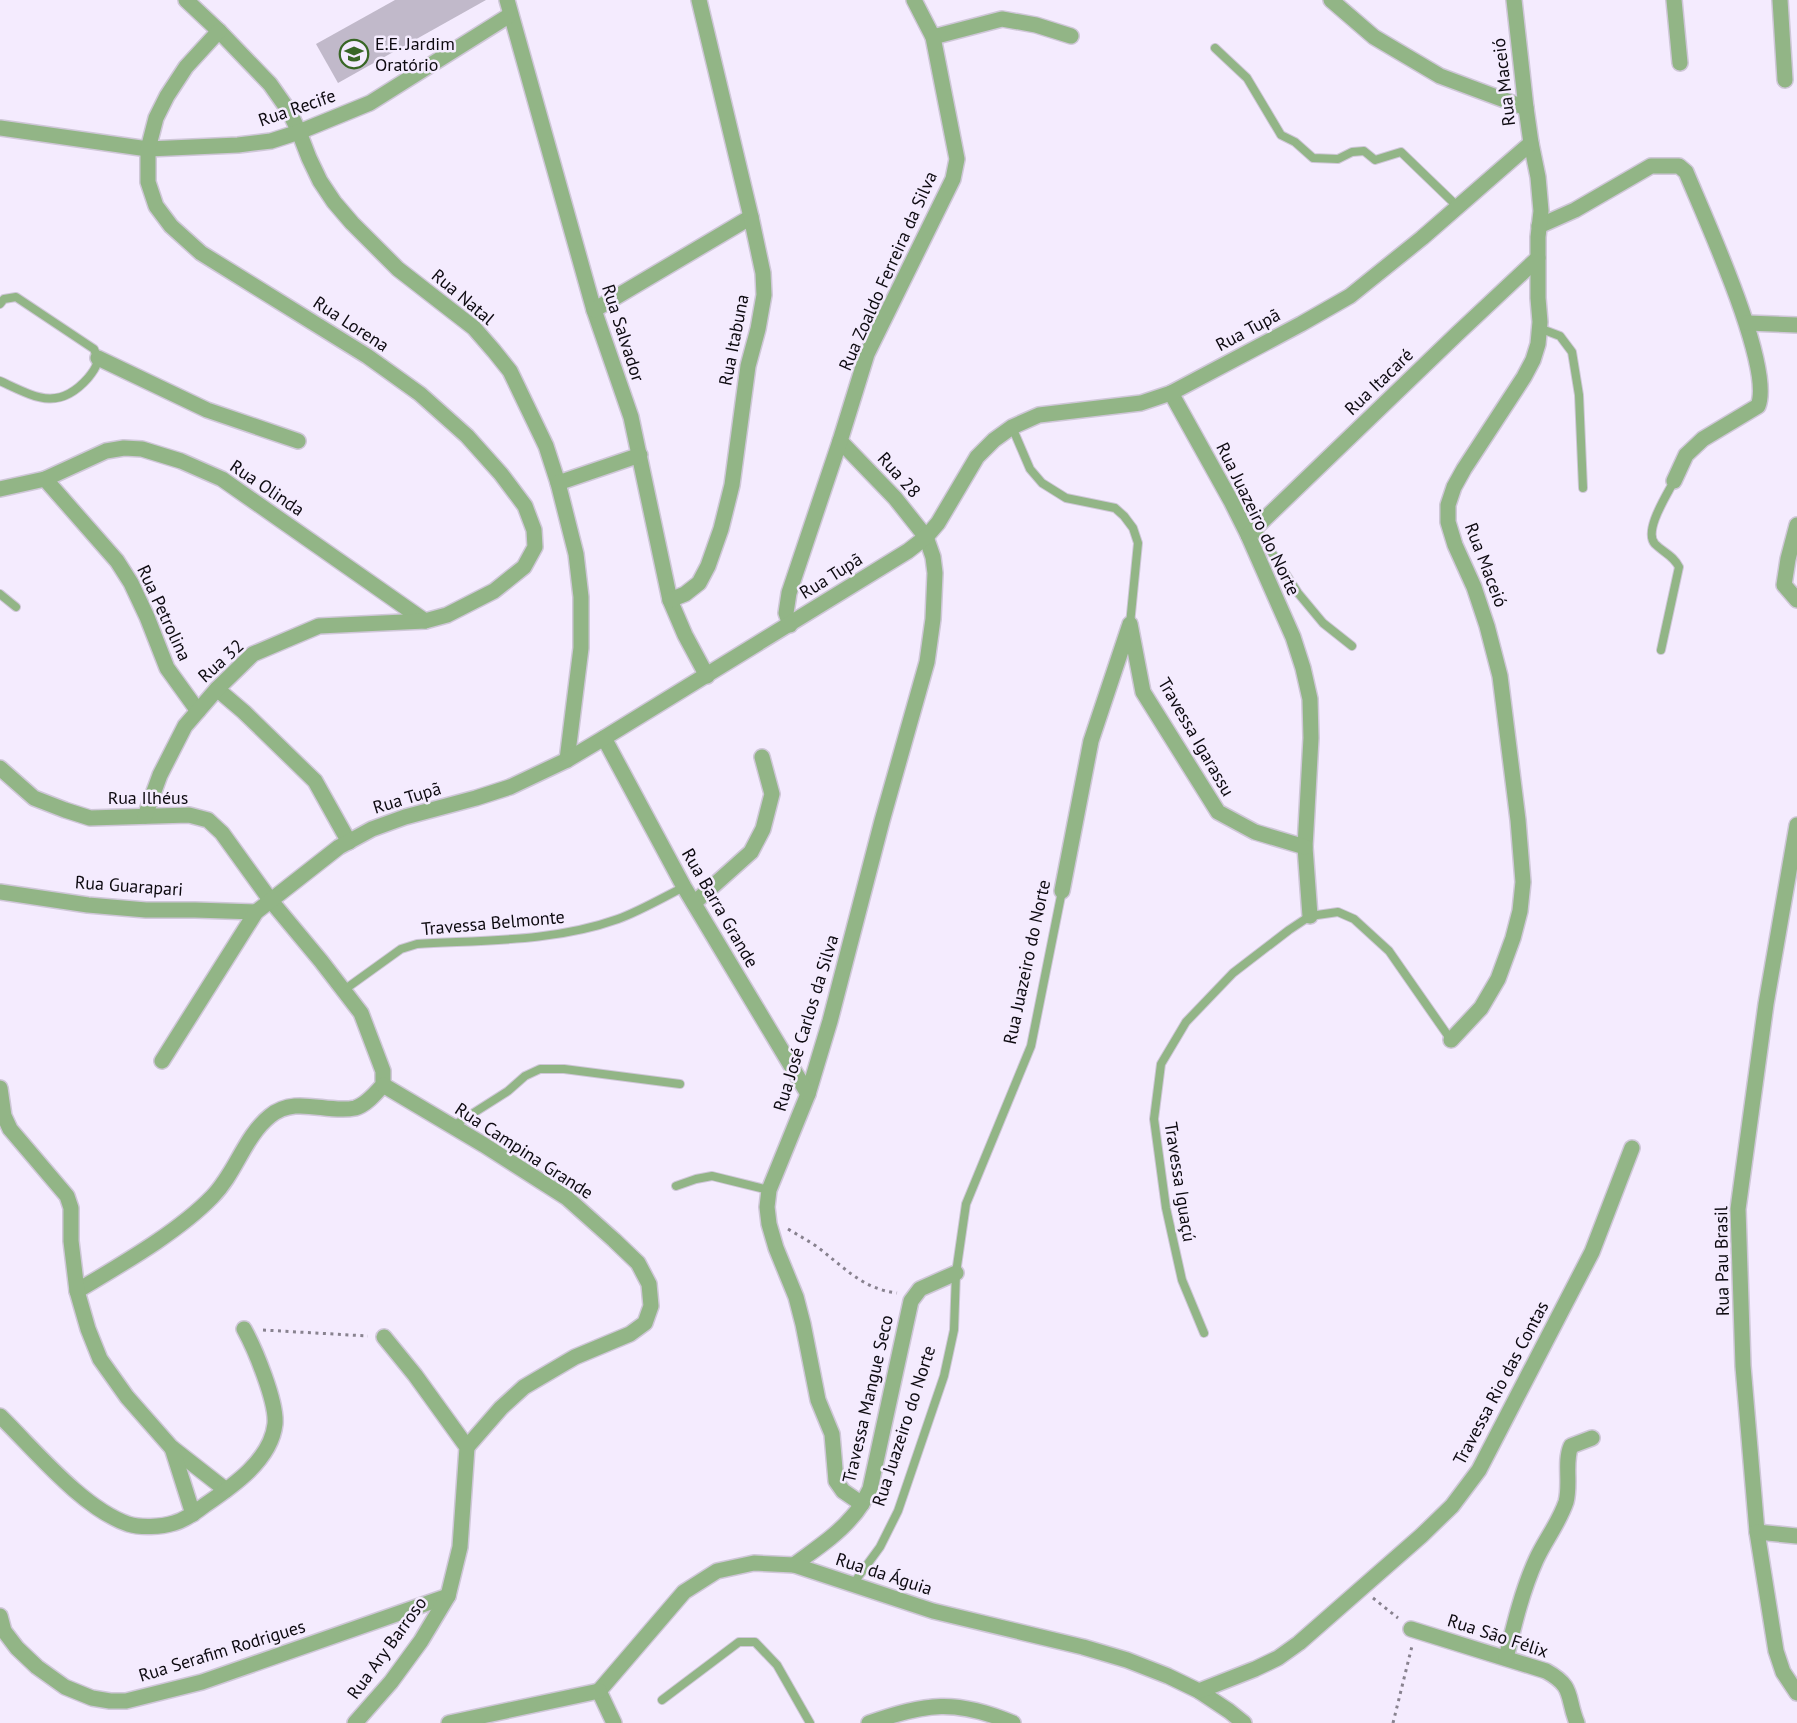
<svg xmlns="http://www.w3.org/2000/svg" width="1797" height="1723" font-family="'PT Sans',sans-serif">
<rect width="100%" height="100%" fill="#f4ebfe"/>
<!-- building -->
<path fill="#c1b9ca" d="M 395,0 L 486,0 L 338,83 L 316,44 Z"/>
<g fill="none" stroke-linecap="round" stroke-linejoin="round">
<!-- lane casing -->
<g stroke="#cfc7d8" stroke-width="10">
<g id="lane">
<path d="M 1215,48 L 1247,78 L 1281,135 L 1295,142 L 1313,158 L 1338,159 L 1352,152 L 1364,151 L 1375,160 L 1401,152 L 1458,207"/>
<path d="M 0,304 L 4,299 L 16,297 L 94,349 C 100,362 97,367 88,378 C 58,412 35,397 0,381"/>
<path d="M 1539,328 L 1560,336 L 1572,352 L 1579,395 L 1583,488"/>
<path d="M 1012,427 L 1030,469 L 1042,483 L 1066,498 L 1115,508 L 1124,516 L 1133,528 L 1138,543 L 1130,624"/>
<path d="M 1256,528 L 1298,593 L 1323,623 L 1352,646"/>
<path d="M 0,594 L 16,607"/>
<path d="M 1661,650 L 1679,567 C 1673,555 1664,553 1655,544 C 1643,531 1667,495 1674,481"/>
<path d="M 344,990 L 401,949 L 417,944 C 483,940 554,942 618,919 C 640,911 662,898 684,887"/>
<path d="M 453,1126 L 508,1091 L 525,1076 L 540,1069 L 564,1069 L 680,1084"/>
<path d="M 676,1186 L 696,1179 L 712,1176 L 769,1190"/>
<path d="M 1204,1333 L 1182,1280 L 1166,1208 L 1154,1119 L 1161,1064 L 1186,1022 L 1233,973 L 1289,930 L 1310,916 L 1338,912 L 1354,919 L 1389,951 L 1451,1040"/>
<path d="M 853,1584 L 880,1547 L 898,1511 L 944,1376 L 954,1330 L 956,1273 L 966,1204 L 1031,1046 L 1062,891"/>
<path d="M 662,1700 L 739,1642 L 755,1642 L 777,1665 L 810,1723"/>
</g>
</g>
<!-- street casing -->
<g stroke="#cfc7d8" stroke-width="18">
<g id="street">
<path d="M 186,0 L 219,31 L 270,84 L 289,111 L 299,132 L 309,158 L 320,181 L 334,202 L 352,223 L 398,269 L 474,328 L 494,351 L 510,371 L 546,446 L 558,483 L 576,554 L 581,597 L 581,648 L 567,760"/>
<path d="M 507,0 L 594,310 L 631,417 L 670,600 L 685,635 L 707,676"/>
<path d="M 1331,0 L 1374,37 L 1440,76 L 1526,108"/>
<path d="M 1674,0 L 1680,63"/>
<path d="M 1780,0 L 1785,80"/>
<path d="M 933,37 L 1002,19 L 1036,25 L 1071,36"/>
<path d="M 0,128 L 148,149 L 238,145 L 271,141 L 299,132 L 370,103 L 510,15"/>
<path d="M 1539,226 L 1575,210 L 1651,166 L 1679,166 L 1686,172 C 1704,216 1774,367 1758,406 L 1703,439 L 1686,455 L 1674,481"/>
<path d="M 594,310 L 751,217"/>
<path d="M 1747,323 L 1797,325"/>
<path d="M 98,358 L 207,410 L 298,441"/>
<path d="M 1171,393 L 1231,501 L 1248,535 L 1293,637 L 1303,668 L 1310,699 L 1311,738 L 1305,847 L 1310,916"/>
<path d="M 840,441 L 895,498 L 926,537 L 933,557 L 935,573 L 933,619 L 927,662 L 882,821 L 830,1021 L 808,1094 L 769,1190 L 767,1207 L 769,1224 L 776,1248 L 796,1297 L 803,1324 L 818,1400 L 832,1434 L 836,1481 L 843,1491 L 862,1504"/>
<path d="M 45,479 L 117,561 L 131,583 L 147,617 L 167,668 L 198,711"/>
<path d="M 558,483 L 640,455"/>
<path d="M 0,489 L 45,479 L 106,451 L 124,448 L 142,449 L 181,461 L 222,479 L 425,621"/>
<path d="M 1797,525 L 1788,559 L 1784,585 L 1797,600"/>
<path d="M 1248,535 L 1458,333 L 1538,258"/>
<path d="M 670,600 L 685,594 L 699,583 L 708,566 L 721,529 L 732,485 L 748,366 L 758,329 L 764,295 L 763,273 L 751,217 L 699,0"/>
<path d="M 1130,624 L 1143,692 L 1218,812 L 1255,832 L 1305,847"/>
<path d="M 790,625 L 786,613 L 789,593 L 840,441 L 867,354 L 953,179 L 957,159 L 933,37 L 914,0"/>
<path d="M 217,689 L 244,712 L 315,781 L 349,842"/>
<path d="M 604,738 L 684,887 L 808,1094"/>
<path d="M 0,768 L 34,798 L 65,810 L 90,818 L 189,815 L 208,820 L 222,833 L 271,901 L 321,961 L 361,1013 L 383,1071 L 383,1085 C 376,1093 366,1105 355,1108 C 326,1114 296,1095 270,1116 C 244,1137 236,1173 212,1197 C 177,1233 120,1265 77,1291"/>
<path d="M 145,816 L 160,775 L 185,726 L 217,689 L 253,654 L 319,626 L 425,621 L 447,615 L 494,591 L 524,567 L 535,547 L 534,530 L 525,506 L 501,474 L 467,436 L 420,394 L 367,356 L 201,253 L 171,226 L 156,206 L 148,182 L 148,149 L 156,118 L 167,96 L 186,67 L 219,31"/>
<path d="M 1797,825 L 1766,1004 L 1738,1209 L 1743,1366 L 1757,1532 L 1776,1651 L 1783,1672 L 1797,1693"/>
<path d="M 1062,891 L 1091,741 L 1129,627"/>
<path d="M 0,892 L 88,905 L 146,910 L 195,910 L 256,912"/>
<path d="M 694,903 L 751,852 L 763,829 L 772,794 L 762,757"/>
<path d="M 1451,1040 L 1481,1008 L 1498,979 L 1513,938 L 1520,911 L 1523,882 L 1518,820 L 1500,676 L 1487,626 L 1474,587 L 1455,545 L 1448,522 L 1448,505 L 1454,487 L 1464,469 L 1524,377 L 1533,360 L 1538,344 L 1540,322 L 1538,298 L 1538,237 L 1541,211 L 1538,177 L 1531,143 L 1526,108 L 1514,0"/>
<path d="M 162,1061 L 256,912 L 339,847 L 372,829 L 405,817 L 476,798 L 510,787 L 567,760 L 604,738 L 908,551 L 926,537 L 938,523 L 977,457 L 994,440 L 1012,427 L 1039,415 L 1141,403 L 1171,393 L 1301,324 L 1350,296 L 1422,238 L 1531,143"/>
<path d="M 383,1085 L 484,1145 L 567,1198 L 614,1240 L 638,1263 L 649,1284 L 651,1306 L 645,1323 L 630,1334 L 575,1357 L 524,1387 L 501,1408 L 467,1447"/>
<path d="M 0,1088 L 4,1116 L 10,1129 L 67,1196 L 71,1208 L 71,1241 L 77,1291 L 88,1329 L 100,1359 L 127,1397 L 171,1447 L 226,1490"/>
<path d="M 0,1416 C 35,1450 82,1508 128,1524 C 141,1528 161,1527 174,1523 C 185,1520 196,1512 205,1505 C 233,1486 271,1460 275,1424 C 277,1402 255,1349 244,1329"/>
<path d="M 172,1448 L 193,1514"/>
<path d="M 1757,1532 L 1797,1536"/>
<path d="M 794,1565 C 814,1550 836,1536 852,1517 C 860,1509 865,1499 870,1489 L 911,1301 L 920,1289 L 956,1273"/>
<path d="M 0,1616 L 4,1631 L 17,1648 L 37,1667 L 65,1687 L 92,1698 L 110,1701 L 126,1701 L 202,1682 L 448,1596"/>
<path d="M 1411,1629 L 1546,1671 C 1575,1687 1566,1696 1577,1723"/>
<path d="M 1506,1658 C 1514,1625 1522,1591 1536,1560 C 1545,1540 1559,1523 1566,1502 C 1571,1484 1564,1462 1571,1446 L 1592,1438"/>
<path d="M 599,1691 L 684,1592 L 717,1571 L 754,1563 L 794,1565 L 933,1611 L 1083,1647 L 1127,1660 L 1168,1676 L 1199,1691 L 1229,1711 L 1244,1723"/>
<path d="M 599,1691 L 614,1723"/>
<path d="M 1199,1691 L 1255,1669 L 1278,1658 L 1299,1643 L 1421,1536 L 1452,1506 L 1479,1470 L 1592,1252 L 1632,1148"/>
<path d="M 355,1723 L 391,1682 L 421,1641 L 448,1596 L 460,1547 L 467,1447 L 415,1375 L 384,1337"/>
<path d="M 449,1723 L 599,1691"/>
<path d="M 869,1723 C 926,1703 956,1699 1013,1723"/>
</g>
</g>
<!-- path -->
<g stroke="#88828f" stroke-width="3" stroke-dasharray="3 4.5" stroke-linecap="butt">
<path d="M 788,1229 C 798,1235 807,1240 816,1246 C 843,1266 862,1289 897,1293"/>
<path d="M 263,1330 L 368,1336"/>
<path d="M 1373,1598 L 1398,1618"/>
<path d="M 1393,1723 L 1412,1646"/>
</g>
<!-- lane -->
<use href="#lane" stroke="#92b586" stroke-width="8"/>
<!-- street -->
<use href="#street" stroke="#92b586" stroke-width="15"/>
</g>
<!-- icons -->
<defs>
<g id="school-ring" transform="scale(1.5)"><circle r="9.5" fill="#f4ebfe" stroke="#386625" stroke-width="1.5"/><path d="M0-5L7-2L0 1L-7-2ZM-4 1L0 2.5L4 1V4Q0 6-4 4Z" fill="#386625"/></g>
</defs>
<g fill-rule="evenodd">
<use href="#school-ring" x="354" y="54"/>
</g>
<g text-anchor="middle" stroke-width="5" stroke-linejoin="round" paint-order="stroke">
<!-- poi labels -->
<g font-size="18" fill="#0d0a10" stroke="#f4ebfe" text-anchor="start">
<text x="375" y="50">E.E. Jardim<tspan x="375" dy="21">Oratório</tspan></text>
</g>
<!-- street labels -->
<g font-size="18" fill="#0d0a10" stroke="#f4ebfe">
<text transform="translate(1504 82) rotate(-97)" y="6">Rua Maceió</text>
<text transform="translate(297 108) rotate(-19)" y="6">Rua Recife</text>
<text transform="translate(888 271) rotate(-66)" y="6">Rua Zoaldo Ferreira da Silva</text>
<text transform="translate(463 297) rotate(40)" y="6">Rua Natal</text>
<text transform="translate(351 324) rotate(33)" y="6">Rua Lorena</text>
<text transform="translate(1248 330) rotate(-28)" y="6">Rua Tupã</text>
<text transform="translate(623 333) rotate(72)" y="6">Rua Salvador</text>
<text transform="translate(734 340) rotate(-79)" y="6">Rua Itabuna</text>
<text transform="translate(1379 382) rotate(-44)" y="6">Rua Itacaré</text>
<text transform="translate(899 475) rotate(48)" y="6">Rua 28</text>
<text transform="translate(267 488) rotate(34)" y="6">Rua Olinda</text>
<text transform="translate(1258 519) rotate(64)" y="6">Rua Juazeiro do Norte</text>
<text transform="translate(1486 565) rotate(69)" y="6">Rua Maceió</text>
<text transform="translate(831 576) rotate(-32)" y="6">Rua Tupã</text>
<text transform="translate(164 613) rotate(65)" y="6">Rua Petrolina</text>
<text transform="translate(221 661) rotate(-42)" y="6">Rua 32</text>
<text transform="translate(1196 737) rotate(60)" y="6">Travessa Igarassu</text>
<text x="148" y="804">Rua Ilhéus</text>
<text transform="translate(407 798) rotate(-17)" y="6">Rua Tupã</text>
<text transform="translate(129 886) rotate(4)" y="6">Rua Guarapari</text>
<text transform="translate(720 908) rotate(60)" y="6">Rua Barra Grande</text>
<text transform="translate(493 923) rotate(-5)" y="6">Travessa Belmonte</text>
<text transform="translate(1027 962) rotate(-78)" y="6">Rua Juazeiro do Norte</text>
<text transform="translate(806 1023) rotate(-73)" y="6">Rua José Carlos da Silva</text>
<text transform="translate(524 1151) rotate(33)" y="6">Rua Campina Grande</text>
<text transform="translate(1180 1182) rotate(81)" y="6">Travessa Iguaçú</text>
<text transform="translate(1722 1261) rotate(-91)" y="6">Rua Pau Brasil</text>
<text transform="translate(1501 1383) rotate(-62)" y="6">Travessa Rio das Contas</text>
<text transform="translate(868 1399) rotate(-77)" y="6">Travessa Mangue Seco</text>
<text transform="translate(904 1426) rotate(-72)" y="6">Rua Juazeiro do Norte</text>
<text transform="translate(884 1574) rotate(18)" y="6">Rua da Águia</text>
<text transform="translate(1498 1636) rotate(18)" y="6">Rua São Félix</text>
<text transform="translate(387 1648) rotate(-54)" y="6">Rua Ary Barroso</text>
<text transform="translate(222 1651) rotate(-17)" y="6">Rua Serafim Rodrigues</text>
</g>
</g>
</svg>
